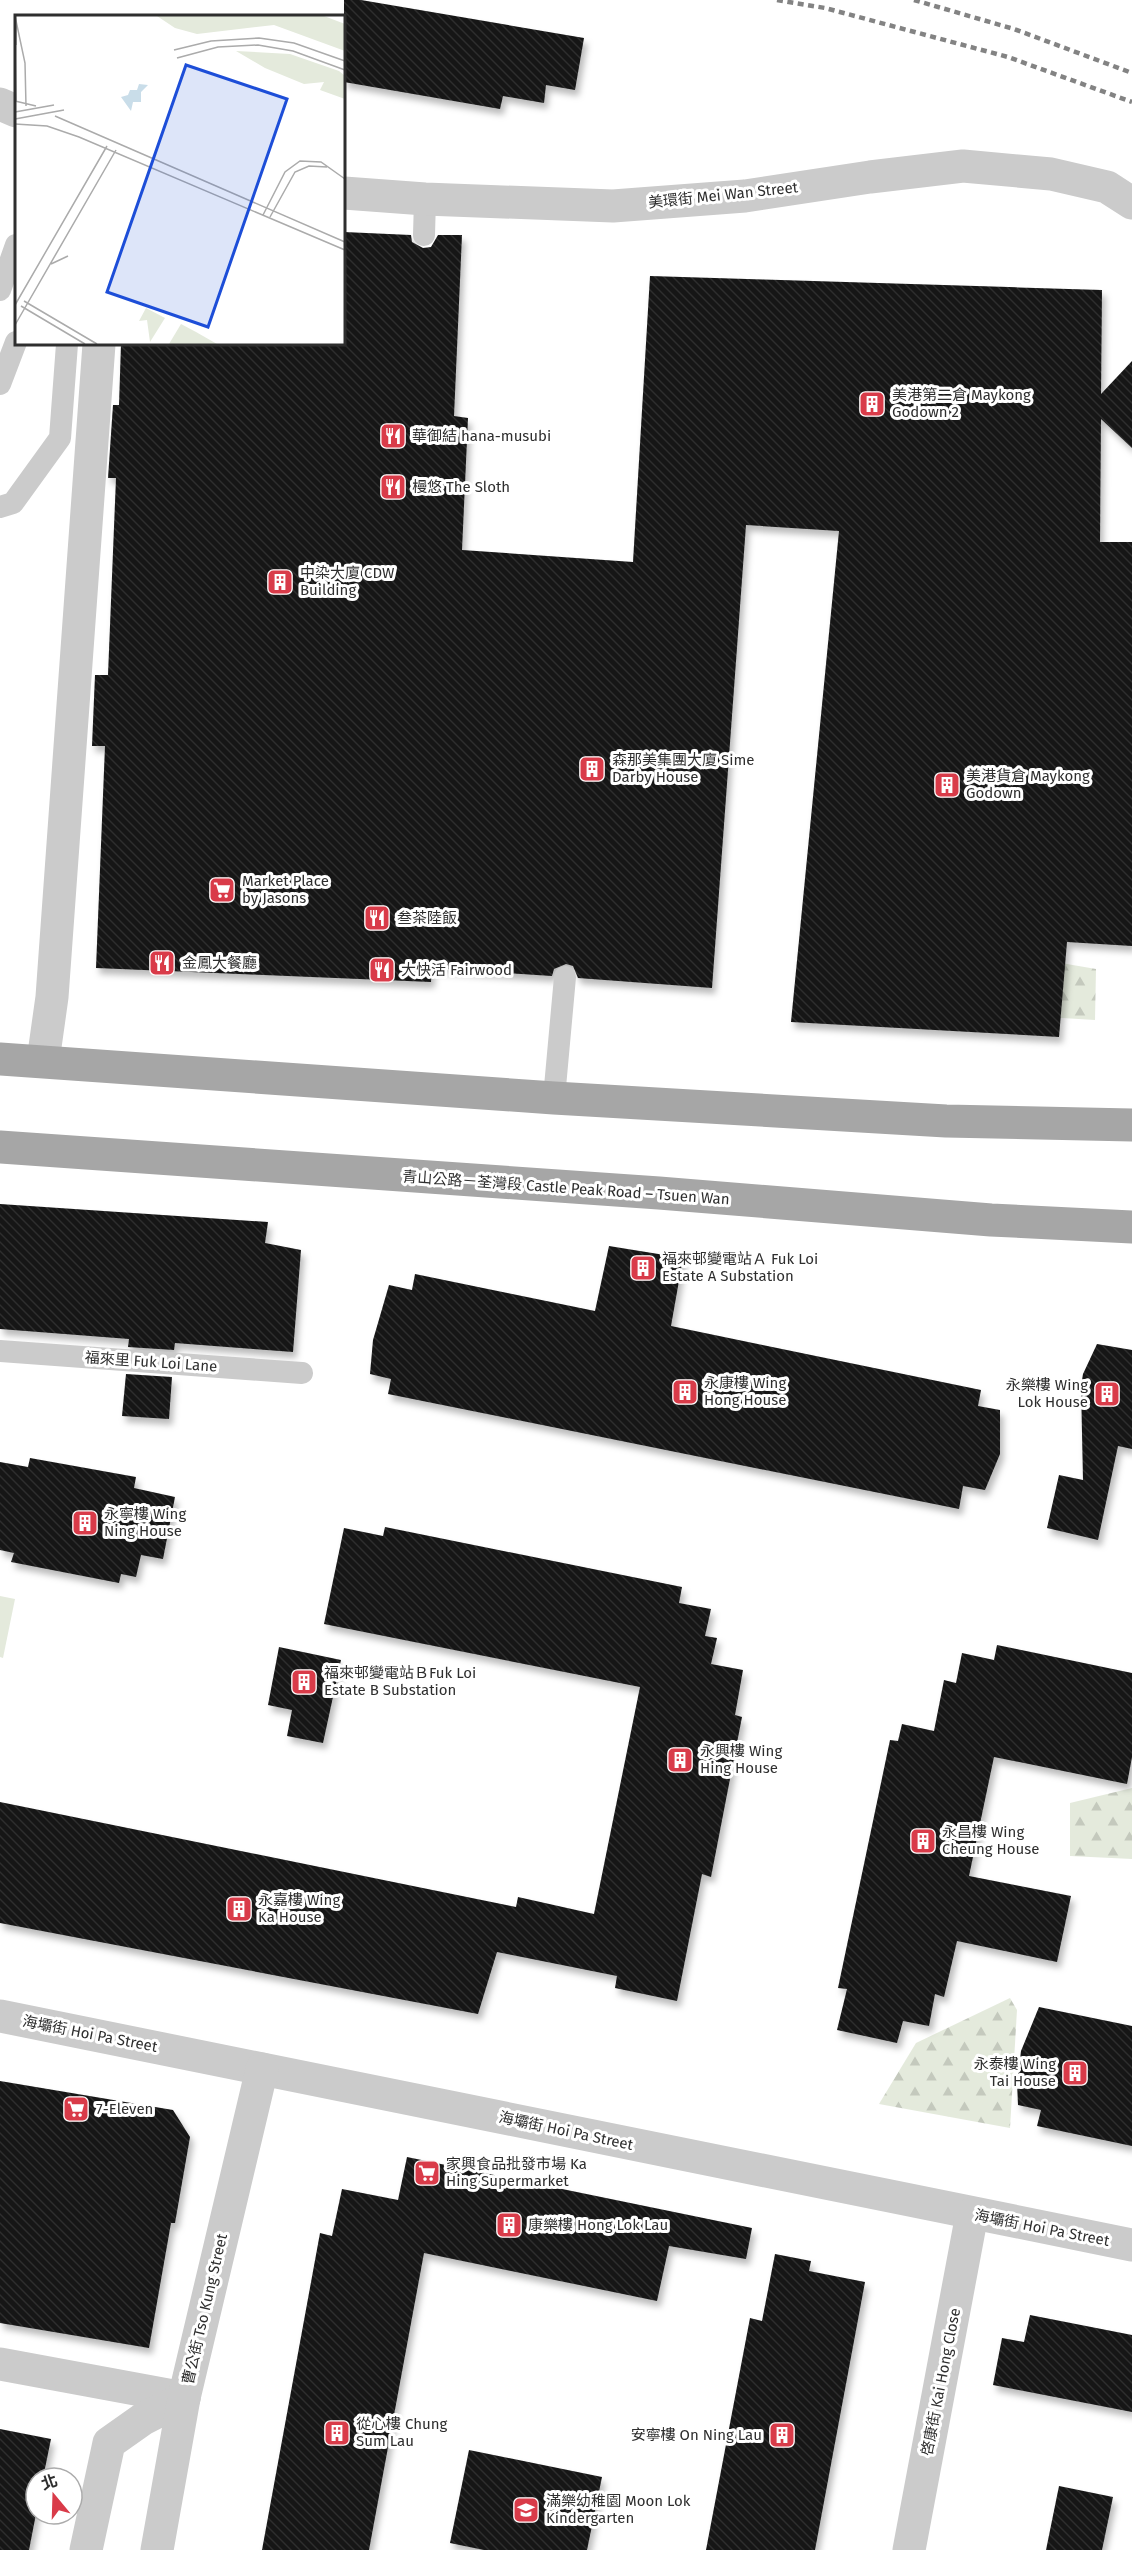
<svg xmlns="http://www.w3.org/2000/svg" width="1132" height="2550" font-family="'Fira Sans','Noto Sans TC',sans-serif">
<defs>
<pattern id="forest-firs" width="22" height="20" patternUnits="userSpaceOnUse" patternTransform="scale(1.5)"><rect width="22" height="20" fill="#e4eadc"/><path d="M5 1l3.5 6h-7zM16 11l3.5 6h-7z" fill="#c4c9bd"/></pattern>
<pattern id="building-back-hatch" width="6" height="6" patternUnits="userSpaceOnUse" patternTransform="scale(1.5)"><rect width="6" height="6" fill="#151515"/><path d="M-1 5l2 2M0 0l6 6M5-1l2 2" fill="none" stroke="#2f2f2f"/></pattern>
<filter id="shadow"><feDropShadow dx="3.5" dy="6" stdDeviation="3" flood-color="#0004"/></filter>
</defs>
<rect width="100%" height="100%" fill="#fff"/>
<!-- forest -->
<g fill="url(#forest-firs)">
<path d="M 973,948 L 1096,969 L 1095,1020 L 1013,1015 Z"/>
<path d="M 1132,1788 L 1132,1859 L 1070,1856 L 1070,1803 Z"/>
<path d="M 1010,1998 L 1017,2010 L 1010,2128 L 879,2104 L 916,2043 Z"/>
</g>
<!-- park -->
<path fill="#e4eadc" d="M 0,1596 L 15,1599 L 3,1658 L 0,1657 Z"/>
<!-- building -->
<g fill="url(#building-back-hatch)" filter="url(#shadow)">
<path d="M 344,0 L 361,0 L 584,38 L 575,90 L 546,85 L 544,103 L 503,96 L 500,109 L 344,82 Z"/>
<path d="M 344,232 L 411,235 L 412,242 L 423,248 L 431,247 L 438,235 L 462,235 L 454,416 L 468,418 L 462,550 L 633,562 L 650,276 L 1102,290 L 1101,394 L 1132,361 L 1132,448 L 1101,419 L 1100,542 L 1132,542 L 1132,946 L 1067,942 L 1059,1037 L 791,1022 L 839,531 L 746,525 L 712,988 L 578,978 L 573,966 L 566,964 L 554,969 L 552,976 L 432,968 L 431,982 L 96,968 L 105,746 L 92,746 L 95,675 L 108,675 L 116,478 L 108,478 L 113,405 L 119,405 L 121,344 L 344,344 Z"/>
<path d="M 0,1204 L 268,1222 L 265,1243 L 301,1250 L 293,1352 L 175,1343 L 174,1350 L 128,1347 L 129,1339 L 0,1329 Z"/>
<path d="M 609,1246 L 683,1258 L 671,1326 L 981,1390 L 978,1406 L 1000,1410 L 1000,1454 L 985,1490 L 963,1486 L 959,1509 L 388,1394 L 391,1379 L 370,1374 L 373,1340 L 389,1285 L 412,1290 L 415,1274 L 595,1311 Z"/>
<path d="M 1097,1344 L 1132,1350 L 1132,1449 L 1118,1446 L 1098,1540 L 1047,1528 L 1059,1475 L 1083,1480 L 1081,1386 L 1083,1374 Z"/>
<path d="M 126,1374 L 172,1377 L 169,1419 L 122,1416 Z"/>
<path d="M 30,1458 L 136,1477 L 134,1488 L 175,1497 L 163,1559 L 141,1555 L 136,1577 L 121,1574 L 119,1583 L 11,1562 L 14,1553 L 0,1550 L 0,1462 L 28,1467 Z"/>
<path d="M 385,1527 L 682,1587 L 679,1603 L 711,1609 L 705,1636 L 717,1638 L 711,1664 L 743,1670 L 735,1715 L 742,1717 L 711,1877 L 702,1874 L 677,2001 L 615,1988 L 617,1976 L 497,1952 L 478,2014 L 0,1923 L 0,1802 L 516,1907 L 518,1897 L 594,1914 L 640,1687 L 324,1624 L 344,1528 L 383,1536 Z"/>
<path d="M 997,1645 L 1132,1673 L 1132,1757 L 1127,1784 L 994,1757 L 969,1876 L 1071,1896 L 1057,1962 L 957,1941 L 944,1997 L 935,1994 L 929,2026 L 903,2021 L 897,2043 L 837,2030 L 847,1989 L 838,1988 L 890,1740 L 898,1741 L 902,1724 L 934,1731 L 944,1680 L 956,1683 L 962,1653 L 994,1660 Z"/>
<path d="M 279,1647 L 341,1660 L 323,1743 L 287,1736 L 292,1710 L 268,1705 Z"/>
<path d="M 1039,2007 L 1132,2026 L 1132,2146 L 1037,2126 L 1041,2110 L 1018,2105 L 1017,2082 L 1021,2051 Z"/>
<path d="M 0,2081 L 173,2110 L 190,2137 L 175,2223 L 171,2223 L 149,2348 L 0,2323 Z"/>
<path d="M 407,2157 L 752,2228 L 746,2259 L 669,2246 L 657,2301 L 424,2253 L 369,2550 L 262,2550 L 320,2233 L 332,2236 L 342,2189 L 398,2200 Z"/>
<path d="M 775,2254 L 811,2261 L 809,2271 L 865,2282 L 815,2550 L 706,2550 L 750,2318 L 762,2321 Z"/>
<path d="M 1030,2315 L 1132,2335 L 1132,2412 L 993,2385 L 1002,2338 L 1024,2342 Z"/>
<path d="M 0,2429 L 51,2439 L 43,2478 L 36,2478 L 36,2514 L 29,2550 L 0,2550 Z"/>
<path d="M 469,2450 L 602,2477 L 587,2550 L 484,2550 L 450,2543 Z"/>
<path d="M 1059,2486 L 1113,2497 L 1102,2550 L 1046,2550 Z"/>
</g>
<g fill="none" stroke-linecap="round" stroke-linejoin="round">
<!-- lane -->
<g stroke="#cbcbcb" stroke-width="22">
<path d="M 424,235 L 425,199"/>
<path d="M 0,290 L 16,245"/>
<path d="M 0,384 L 16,342"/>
<path d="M 0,507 L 13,503 L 60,438 L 67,344"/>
<path d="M 554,1098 L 565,977"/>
<path d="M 0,1351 L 302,1373"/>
</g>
<!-- street -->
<g stroke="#cbcbcb" stroke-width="33">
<path d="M 0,104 L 16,111"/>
<path d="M 344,193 L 425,199 L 613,206 L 745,196 L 870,177 L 963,166 L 1051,174 L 1107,187 L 1132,203"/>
<path d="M 43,1061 L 52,997 L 99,344"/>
<path d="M 0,2016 L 1132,2245"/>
<path d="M 0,2364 L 184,2398"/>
<path d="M 86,2550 L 109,2443 L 143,2419 L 184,2398"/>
<path d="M 157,2550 L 184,2398 L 262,2069"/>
<path d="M 909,2550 L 972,2214"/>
</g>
<!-- primary -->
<g stroke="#a6a6a6" stroke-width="33">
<path d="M 0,1059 L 554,1098 L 946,1121 L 1132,1125"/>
<path d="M 0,1147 L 659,1193 L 991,1220 L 1132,1227"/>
</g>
<!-- rail -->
<g stroke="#838383" stroke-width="4.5" stroke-dasharray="6 4.5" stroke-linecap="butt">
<path d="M 777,0 L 825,8 L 1008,57 L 1132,102"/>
<path d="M 914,0 L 1014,29 L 1132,73"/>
</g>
</g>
<!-- icons -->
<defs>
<g id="building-square" transform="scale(1.35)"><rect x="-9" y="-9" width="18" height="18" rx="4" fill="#d93b49" stroke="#fff"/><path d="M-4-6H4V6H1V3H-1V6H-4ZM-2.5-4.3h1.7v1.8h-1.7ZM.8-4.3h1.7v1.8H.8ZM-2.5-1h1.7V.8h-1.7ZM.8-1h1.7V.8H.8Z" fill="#fff"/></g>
<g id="restaurant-square" transform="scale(1.35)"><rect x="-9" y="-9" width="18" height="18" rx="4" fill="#d93b49" stroke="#fff"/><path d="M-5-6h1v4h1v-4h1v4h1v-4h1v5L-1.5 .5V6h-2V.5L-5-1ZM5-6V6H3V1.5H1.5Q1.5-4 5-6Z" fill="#fff"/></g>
<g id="supermarket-square" transform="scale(1.35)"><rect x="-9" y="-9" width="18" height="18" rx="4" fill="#d93b49" stroke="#fff"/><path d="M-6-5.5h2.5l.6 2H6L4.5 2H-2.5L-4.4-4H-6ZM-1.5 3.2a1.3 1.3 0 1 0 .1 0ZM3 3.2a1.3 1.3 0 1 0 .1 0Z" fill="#fff"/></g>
<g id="school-square" transform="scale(1.35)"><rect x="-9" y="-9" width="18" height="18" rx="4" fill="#d93b49" stroke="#fff"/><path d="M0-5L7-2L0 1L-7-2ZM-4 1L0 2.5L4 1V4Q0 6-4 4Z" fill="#fff"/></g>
</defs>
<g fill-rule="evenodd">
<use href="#building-square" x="872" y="404"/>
<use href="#restaurant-square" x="393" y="436"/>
<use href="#restaurant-square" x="393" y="487"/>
<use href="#building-square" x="280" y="582"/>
<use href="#building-square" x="592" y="769"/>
<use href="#building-square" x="947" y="785"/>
<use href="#supermarket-square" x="222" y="890"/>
<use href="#restaurant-square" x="377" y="918"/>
<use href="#restaurant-square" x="162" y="963"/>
<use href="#restaurant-square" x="382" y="970"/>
<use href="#building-square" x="643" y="1268"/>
<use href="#building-square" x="685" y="1392"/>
<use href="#building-square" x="1107" y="1394"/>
<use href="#building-square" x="85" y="1523"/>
<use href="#building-square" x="304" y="1682"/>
<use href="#building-square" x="680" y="1760"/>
<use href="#building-square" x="923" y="1841"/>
<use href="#building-square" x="239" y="1909"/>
<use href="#building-square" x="1075" y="2073"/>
<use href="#supermarket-square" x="76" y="2109"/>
<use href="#supermarket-square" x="427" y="2173"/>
<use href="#building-square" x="509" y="2225"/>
<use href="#building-square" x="337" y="2433"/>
<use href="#building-square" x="782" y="2435"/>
<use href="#school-square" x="526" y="2510"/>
</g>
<g text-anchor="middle" stroke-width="6" stroke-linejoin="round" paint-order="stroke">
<!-- street labels -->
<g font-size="15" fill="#2e2e2e" stroke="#fff">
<text transform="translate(723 195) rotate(-6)" y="5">美環街 Mei Wan Street</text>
<text transform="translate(566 1188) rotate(4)" y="5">青山公路－荃灣段 Castle Peak Road – Tsuen Wan</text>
<text transform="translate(151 1362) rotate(4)" y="5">福來里 Fuk Loi Lane</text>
<text transform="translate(90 2034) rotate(11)" y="5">海壩街 Hoi Pa Street</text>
<text transform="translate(566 2131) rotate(12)" y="5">海壩街 Hoi Pa Street</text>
<text transform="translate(1042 2228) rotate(11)" y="5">海壩街 Hoi Pa Street</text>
<text transform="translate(205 2309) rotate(-77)" y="5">曹公街 Tso Kung Street</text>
<text transform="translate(941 2382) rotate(-79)" y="5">啓康街 Kai Hong Close</text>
</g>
<!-- poi labels -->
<g font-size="15" fill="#2e2e2e" stroke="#fff" text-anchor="start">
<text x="892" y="400">美港第二倉 Maykong<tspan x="892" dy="17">Godown 2</tspan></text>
<text x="412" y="441">華御結 hana-musubi</text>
<text x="412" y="492">槾悠 The Sloth</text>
<text x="300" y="578">中染大廈 CDW<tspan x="300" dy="17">Building</tspan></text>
<text x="612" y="765">森那美集團大廈 Sime<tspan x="612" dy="17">Darby House</tspan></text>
<text x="966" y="781">美港貨倉 Maykong<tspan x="966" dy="17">Godown</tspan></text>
<text x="242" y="886">Market Place<tspan x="242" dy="17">by Jasons</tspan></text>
<text x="397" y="923">叁茶陸飯</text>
<text x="182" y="968">金鳳大餐廳</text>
<text x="401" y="975">大快活 Fairwood</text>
<text x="662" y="1264">福來邨變電站Ａ Fuk Loi<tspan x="662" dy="17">Estate A Substation</tspan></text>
<text x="704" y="1388">永康樓 Wing<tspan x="704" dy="17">Hong House</tspan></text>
<text x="1088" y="1390" text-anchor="end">永樂樓 Wing<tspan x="1088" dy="17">Lok House</tspan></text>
<text x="104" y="1519">永寧樓 Wing<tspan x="104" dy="17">Ning House</tspan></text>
<text x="324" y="1678">福來邨變電站ＢFuk Loi<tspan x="324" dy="17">Estate B Substation</tspan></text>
<text x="700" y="1756">永興樓 Wing<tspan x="700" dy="17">Hing House</tspan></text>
<text x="942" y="1837">永昌樓 Wing<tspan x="942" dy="17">Cheung House</tspan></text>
<text x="258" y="1905">永嘉樓 Wing<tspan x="258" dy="17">Ka House</tspan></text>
<text x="1056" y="2069" text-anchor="end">永泰樓 Wing<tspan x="1056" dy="17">Tai House</tspan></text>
<text x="96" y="2114">7-Eleven</text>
<text x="446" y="2169">家興食品批發市場 Ka<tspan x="446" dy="17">Hing Supermarket</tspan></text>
<text x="528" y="2230">康樂樓 Hong Lok Lau</text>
<text x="356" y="2429">從心樓 Chung<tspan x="356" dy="17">Sum Lau</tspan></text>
<text x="762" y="2440" text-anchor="end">安寧樓 On Ning Lau</text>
<text x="546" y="2506">滿樂幼稚園 Moon Lok<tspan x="546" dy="17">Kindergarten</tspan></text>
</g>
</g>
<!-- overview -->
<g transform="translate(15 15)">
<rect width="330" height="330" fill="#fff"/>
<path d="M 142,1 L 309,1 L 330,9 L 330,36 L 259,10 L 182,19 L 160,13 ZM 221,36 L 275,39 L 324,56 L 330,61 L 330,84 L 305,75 L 309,67 L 289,69 L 250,53 ZM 131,293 L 150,303 L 135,327 L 132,305 L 124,306 Z" fill="#e4eadc"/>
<path d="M 166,309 L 181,317 L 202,329 L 154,329 Z" fill="#e4eadc"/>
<path d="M 124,69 L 133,70 L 126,77 L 126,87 L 118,87 L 116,96 L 106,82 L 113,80 L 115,75 L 122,75 Z" fill="#c9dde9"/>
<path d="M 74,151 L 90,161 L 86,174 L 0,322 L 0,273 Z" fill="#fff"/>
<path fill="none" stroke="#ababab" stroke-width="1.5" d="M 0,1 L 10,48 L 11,91M 1,9 L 1,30M 0,28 L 1,86M 159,35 L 196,26 L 244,23 L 279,28 L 330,46M 162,43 L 203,32 L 243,30 L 278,36 L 330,55M 0,86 L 21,91M 0,97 L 39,90M 40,101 L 330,227M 0,104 L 49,95M 0,109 L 32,111 L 64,122 L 330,235M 248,200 L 270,157 L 285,146 L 306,147 L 330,164M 255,202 L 280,157 L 294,151 L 312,152M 36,249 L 53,241M 9,286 L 82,329M 0,290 L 92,131M 6,291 L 70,329M 0,310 L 101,135"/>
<path fill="#1d4ed8" fill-opacity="0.15" stroke="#1d4ed8" stroke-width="3" d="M 171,50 L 272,84 L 193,312 L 92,277 Z"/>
<rect width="330" height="330" fill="none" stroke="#2e2e2e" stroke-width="3"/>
</g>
<!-- north arrow -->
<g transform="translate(54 2496) rotate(341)"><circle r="28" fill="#ffffff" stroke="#ababab" stroke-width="1.5"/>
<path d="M0-4.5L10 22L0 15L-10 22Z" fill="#d93b49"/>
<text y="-9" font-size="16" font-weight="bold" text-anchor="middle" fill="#2e2e2e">北</text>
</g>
</svg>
